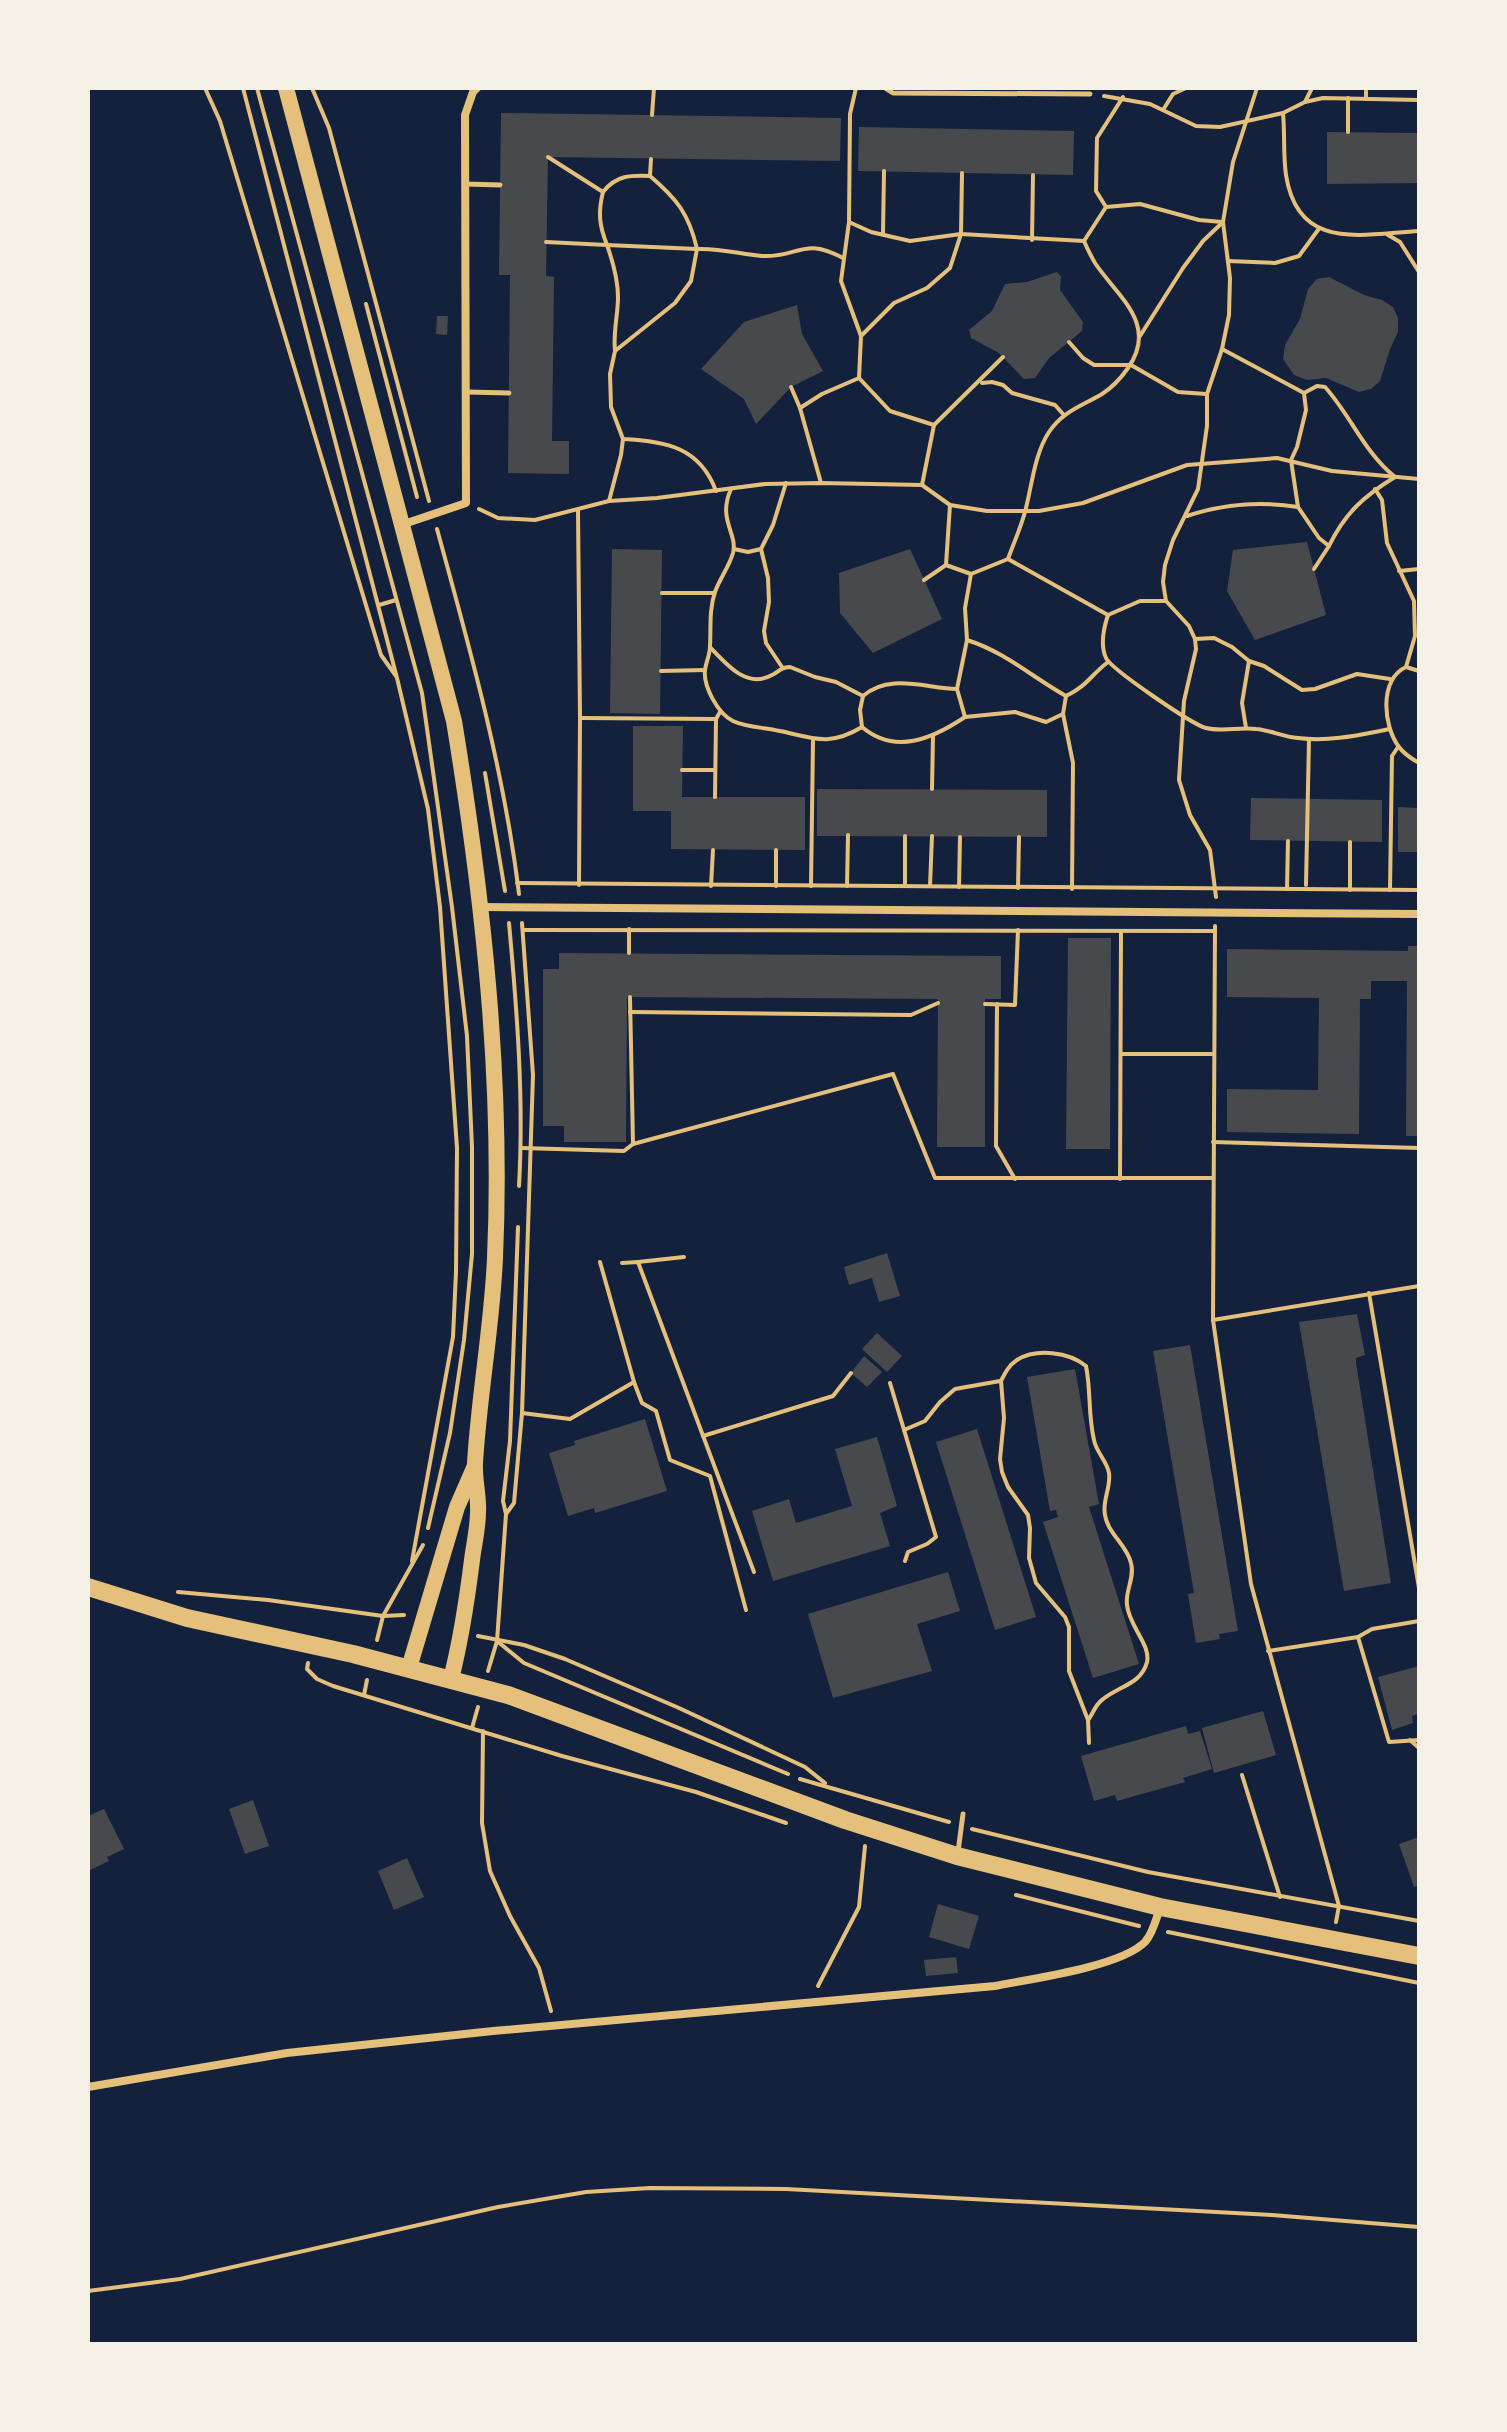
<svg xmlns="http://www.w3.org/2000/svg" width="1507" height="2432" font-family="Lato,sans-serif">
<rect width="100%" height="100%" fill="#14213d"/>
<!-- building -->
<g fill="#48494c">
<path d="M 501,113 L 841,118 L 840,161 L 548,157 L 546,276 L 554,277 L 552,441 L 569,441 L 569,474 L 508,473 L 510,275 L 499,275 Z"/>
<path d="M 859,127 L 1074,131 L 1073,175 L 858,171 Z"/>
<path d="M 1327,132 L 1419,133 L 1419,183 L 1327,184 Z"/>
<path d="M 1057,272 L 1061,277 L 1060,290 L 1083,322 L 1082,331 L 1049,358 L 1035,378 L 1024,379 L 999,353 L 971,338 L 969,330 L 992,311 L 1005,284 L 1027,282 Z"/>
<path d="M 1329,277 L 1364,295 L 1382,300 L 1393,307 L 1398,318 L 1398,332 L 1390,349 L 1380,381 L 1371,389 L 1359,392 L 1326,378 L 1307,380 L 1294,375 L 1283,359 L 1285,345 L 1300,319 L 1308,289 L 1317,279 Z"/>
<path d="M 797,305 L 802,334 L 823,371 L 791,387 L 756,424 L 744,399 L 701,369 L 744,322 Z"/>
<path d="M 437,316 L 448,316 L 447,335 L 436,334 Z"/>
<path d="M 1307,542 L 1326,615 L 1255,640 L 1227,591 L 1233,550 Z"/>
<path d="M 612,549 L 662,550 L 660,714 L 610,713 Z"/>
<path d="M 910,549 L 942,619 L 873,653 L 840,613 L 839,573 Z"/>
<path d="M 633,726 L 683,726 L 682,797 L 805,797 L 805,850 L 671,849 L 671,811 L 633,811 Z"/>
<path d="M 817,789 L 1047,790 L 1047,837 L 817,836 Z"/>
<path d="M 1251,798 L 1382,800 L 1382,842 L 1250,840 Z"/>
<path d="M 1398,807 L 1419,808 L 1419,852 L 1398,852 Z"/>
<path d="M 1068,938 L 1111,938 L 1110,1149 L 1066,1149 Z"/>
<path d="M 1408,946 L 1419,946 L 1419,1136 L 1406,1136 L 1407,981 L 1371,981 L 1371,999 L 1360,999 L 1359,1134 L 1227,1132 L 1227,1089 L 1318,1090 L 1319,998 L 1227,997 L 1227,949 L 1408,951 Z"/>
<path d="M 559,953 L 1001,956 L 1001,999 L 985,999 L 985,1147 L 937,1147 L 938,999 L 627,997 L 626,1142 L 564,1142 L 564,1126 L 543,1126 L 543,969 L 559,969 Z"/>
<path d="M 887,1253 L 900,1296 L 879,1302 L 872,1278 L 849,1285 L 844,1267 Z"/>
<path d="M 1357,1314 L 1365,1355 L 1356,1358 L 1356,1363 L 1391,1583 L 1344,1591 L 1299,1322 Z"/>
<path d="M 877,1333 L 902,1356 L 887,1372 L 862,1349 Z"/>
<path d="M 1190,1345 L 1238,1631 L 1219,1634 L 1220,1639 L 1196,1643 L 1188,1594 L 1194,1593 L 1153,1351 Z"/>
<path d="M 864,1356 L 882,1372 L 867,1387 L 851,1373 Z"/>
<path d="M 1075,1369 L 1099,1504 L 1089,1507 L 1139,1664 L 1093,1678 L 1043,1522 L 1058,1517 L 1056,1510 L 1050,1511 L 1027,1377 Z"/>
<path d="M 645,1419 L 667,1491 L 595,1513 L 594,1508 L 568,1516 L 549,1453 L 575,1445 L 574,1441 Z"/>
<path d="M 977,1429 L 1036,1617 L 995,1630 L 936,1442 Z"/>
<path d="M 877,1437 L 897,1506 L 880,1513 L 890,1546 L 773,1581 L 752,1511 L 789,1499 L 796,1523 L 852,1506 L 835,1449 Z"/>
<path d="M 948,1572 L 960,1611 L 917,1624 L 932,1671 L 833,1698 L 808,1614 Z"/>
<path d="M 1419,1666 L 1419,1714 L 1412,1716 L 1413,1723 L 1392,1730 L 1378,1677 Z"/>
<path d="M 1263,1711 L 1276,1755 L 1214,1773 L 1202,1728 Z"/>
<path d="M 1186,1726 L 1188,1734 L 1200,1731 L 1212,1769 L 1183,1778 L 1185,1782 L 1117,1801 L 1115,1795 L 1094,1801 L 1081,1756 Z"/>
<path d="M 253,1800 L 269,1846 L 245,1854 L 229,1809 Z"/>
<path d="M 104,1809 L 124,1849 L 107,1857 L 109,1861 L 88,1871 L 88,1816 Z"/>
<path d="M 1419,1837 L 1419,1885 L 1414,1887 L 1399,1844 Z"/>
<path d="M 407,1858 L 424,1897 L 394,1910 L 378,1871 Z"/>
<path d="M 938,1904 L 979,1916 L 969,1949 L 929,1937 Z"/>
<path d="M 956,1957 L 958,1973 L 926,1976 L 924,1960 Z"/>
</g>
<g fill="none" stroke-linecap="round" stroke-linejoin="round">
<!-- path -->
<g stroke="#e5c07b" stroke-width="4">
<path d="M 205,88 L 220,121 L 381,655 L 396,676"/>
<path d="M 243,88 L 397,678 L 428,809 L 440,907 L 457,1148 L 456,1272 L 453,1337 L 412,1561"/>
<path d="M 257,88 L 422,693 L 452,907 L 467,1036 L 472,1147 L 472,1254 L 464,1340 L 450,1433 L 428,1528"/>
<path d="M 312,88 L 329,128 L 429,501"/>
<path d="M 856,88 L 850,114 L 849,222 L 841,281 L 861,336"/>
<path d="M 1104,96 L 1150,104 L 1196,126 L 1220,127 L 1283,113 L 1305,102 L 1323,98 L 1419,100"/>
<path d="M 1123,97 L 1097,138 L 1096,191 L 1106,207 L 1140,204 L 1199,220 L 1222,222"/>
<path d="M 1366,99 L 1366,91"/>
<path d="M 1305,102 L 1312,88"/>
<path d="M 1163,110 L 1173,94 L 1186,88"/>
<path d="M 1283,113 C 1285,133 1283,155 1286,175 C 1298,252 1362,234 1419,231"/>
<path d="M 652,115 L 654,88"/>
<path d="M 1348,132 L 1348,98"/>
<path d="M 962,173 L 961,234 L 1084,241"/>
<path d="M 603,192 C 616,175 631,175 650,176"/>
<path d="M 883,234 L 884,171"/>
<path d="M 1388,235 L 1400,242 L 1419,272"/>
<path d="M 1032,240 L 1033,175"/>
<path d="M 546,242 L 607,245 C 599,225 598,212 603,192 L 548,157"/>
<path d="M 1228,261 L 1275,263 L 1299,256 L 1318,230"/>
<path d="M 366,304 L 417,497"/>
<path d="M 1140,336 L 1183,268 L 1203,241 L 1223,222"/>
<path d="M 1069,342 L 1083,358 L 1094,365 L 1131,365 L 1178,392 L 1206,394"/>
<path d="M 1222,349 L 1304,393 L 1317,386 L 1325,387 C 1351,416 1364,452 1395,477 C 1364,496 1345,513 1329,546 L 1319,538 L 1298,507 L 1291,460 L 1297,447 L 1306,410 L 1304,393"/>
<path d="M 615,351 C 613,332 618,315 618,297 C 618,279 613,262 607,245 L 697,249 C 689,214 677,199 650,176 L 651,159"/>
<path d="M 859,378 L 890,411 L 934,425"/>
<path d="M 982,383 L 992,382 L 1003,385 L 1012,393 L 1055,405 L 1063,414"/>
<path d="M 791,387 L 800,408"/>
<path d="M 821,483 L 800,408 L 822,394 L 859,378 L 861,336 L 894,303 L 927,288 L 950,268 L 961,234 L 910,241 L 871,232 L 849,222"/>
<path d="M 922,485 L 934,425 L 1003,357"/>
<path d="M 731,489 C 717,520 738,533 733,553 C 729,567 720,578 715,592 C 709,609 711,628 710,646 C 710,655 706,662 705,670 C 703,686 718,714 733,721 C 748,728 764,727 780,731 C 813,738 829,747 862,727 C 895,755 932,739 965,717"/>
<path d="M 1375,489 L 1382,500 L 1387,543 L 1414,601 L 1415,636 L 1406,667"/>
<path d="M 716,491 C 700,447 665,441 623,439 L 611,407 L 610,374 L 615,351 L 675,303 L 691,281 L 697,249 C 720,248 740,254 762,256 C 799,258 802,236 843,258"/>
<path d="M 609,501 L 621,455 L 623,439"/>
<path d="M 950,505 L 946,565 L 971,574 L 1008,559 C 1014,542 1022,525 1026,508 C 1032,484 1035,453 1049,432 C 1063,411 1082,406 1102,394 C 1113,387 1121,378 1128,368 C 1159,324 1117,296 1095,263 C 1091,256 1087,248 1084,241 L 1106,207"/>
<path d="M 479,509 L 498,518 L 535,520 L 609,501 L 657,498 L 765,484 L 821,483 L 922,485 L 950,505 L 987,511 L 1039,511 L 1083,503 L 1187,465 L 1277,458 L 1332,471 L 1419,479"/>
<path d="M 578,510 L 580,718 L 579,885"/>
<path d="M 1187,516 C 1223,504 1261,501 1298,507"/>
<path d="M 437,529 C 470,649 504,770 519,894"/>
<path d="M 734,549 L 748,552 L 761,549 L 768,578 L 769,602 L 764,631 L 766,643 L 782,667"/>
<path d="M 761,549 L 773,525 L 786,483"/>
<path d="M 1008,559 L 1108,615"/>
<path d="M 1314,569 L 1329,546"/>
<path d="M 1399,571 L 1419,569"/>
<path d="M 971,574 L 965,608 L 967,640 C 1005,652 1032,677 1066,696 C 1087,686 1091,675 1108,662"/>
<path d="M 924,580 L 946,565"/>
<path d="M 662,593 L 714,593"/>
<path d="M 1164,601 L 1140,601 L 1108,615 C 1104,627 1100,645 1106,658 C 1111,669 1193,725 1206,728 C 1222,732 1239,727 1256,729 C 1270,730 1283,737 1298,738 C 1330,742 1359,735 1390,729"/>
<path d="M 379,605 L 396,600"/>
<path d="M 1195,639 L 1214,638 L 1232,647 L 1249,661 L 1264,666 L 1302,690 L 1315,689 L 1357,674 L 1390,679"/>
<path d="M 967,640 L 957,689 L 965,717 L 1015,712 L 1046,722 L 1063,714 L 1066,696"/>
<path d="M 710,647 C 727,665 747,689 772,675 C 780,671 781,667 790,667 L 815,677 L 836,682 L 863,696 L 860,710 L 862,727"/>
<path d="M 661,671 L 705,670"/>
<path d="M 1419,671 L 1406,667 C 1379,679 1383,726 1399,747 C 1404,754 1412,759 1419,763"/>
<path d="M 863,696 C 889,673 925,688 957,689"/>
<path d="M 1063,714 L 1073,763 L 1072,889"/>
<path d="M 580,718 L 716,719 L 720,712"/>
<path d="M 1246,728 L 1242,703 L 1249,661"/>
<path d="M 682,770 L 715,770"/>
<path d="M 485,773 L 505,891"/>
<path d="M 932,789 L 933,736"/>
<path d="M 715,797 L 716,719"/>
<path d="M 517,883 L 1419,890"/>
<path d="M 1306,885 L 1309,739"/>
<path d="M 711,886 L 713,850"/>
<path d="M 776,886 L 776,850"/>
<path d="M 811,886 L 813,741"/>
<path d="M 847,886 L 848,835"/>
<path d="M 905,886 L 905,836"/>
<path d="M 930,886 L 932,836"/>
<path d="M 959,887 L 960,837"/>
<path d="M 1018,888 L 1019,837"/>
<path d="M 1287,889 L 1288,841"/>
<path d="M 1350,890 L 1350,842"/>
<path d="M 1390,890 L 1392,756 L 1398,747"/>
<path d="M 1216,897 L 1210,850 L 1190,815 L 1179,780 L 1184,701 L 1196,649 L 1195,639 L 1189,626 L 1166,601 L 1163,582 L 1165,565 L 1173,540 L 1198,489 L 1207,426 L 1207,394 L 1222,349 L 1229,315 L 1230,278 L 1223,222 L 1233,162 L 1257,88"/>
<path d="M 509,923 C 517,1011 524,1098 519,1186"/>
<path d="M 1215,926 L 1213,1320 L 1251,1584 L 1339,1906 L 1336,1922"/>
<path d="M 629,929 L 629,953"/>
<path d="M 523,930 L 1215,931"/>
<path d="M 630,997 L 633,1144"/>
<path d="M 985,1004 L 1015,1005 L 1018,930"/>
<path d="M 997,1004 L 996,1146 L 1015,1179"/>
<path d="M 630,1012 L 911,1015 L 938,1003"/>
<path d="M 1121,1054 L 1212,1054"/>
<path d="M 1213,1142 L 1419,1148"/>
<path d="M 522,1148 L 624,1151 L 633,1144 L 893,1074 L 935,1178 L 1213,1178"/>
<path d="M 1120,1179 L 1121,931"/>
<path d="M 600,1262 L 634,1382"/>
<path d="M 638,1262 L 684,1257"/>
<path d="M 622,1263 L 638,1262 L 754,1572"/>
<path d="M 1369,1293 L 1419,1588"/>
<path d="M 1213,1320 L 1419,1286"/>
<path d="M 890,1383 L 936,1537 L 927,1544 L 908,1552 L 905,1561"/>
<path d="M 522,1413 L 570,1419 L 634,1382 L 642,1403 L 656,1411 L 670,1460 L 710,1476 L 746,1610"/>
<path d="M 904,1430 L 925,1421 L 940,1402 L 955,1389 L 1000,1381"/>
<path d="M 703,1436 L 833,1396 L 851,1373"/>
<path d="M 506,1514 L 514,1503 L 522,1413 L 533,1075 L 522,923"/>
<path d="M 178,1592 L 268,1600 L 383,1616 L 404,1615"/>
<path d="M 478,1636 L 524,1645 L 565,1659 L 679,1708 L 805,1767 L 825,1783"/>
<path d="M 1358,1637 L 1372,1629 L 1419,1621"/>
<path d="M 377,1640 L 383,1616 L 423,1545"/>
<path d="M 497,1641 L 524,1663 L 788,1774"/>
<path d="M 1268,1651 L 1358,1637 L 1389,1742 L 1419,1740"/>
<path d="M 308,1663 L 307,1669 L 317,1679 L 333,1686 L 562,1756 L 696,1792 L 786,1823"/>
<path d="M 488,1671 L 497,1641 L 506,1514 L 503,1501 L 510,1441 L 518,1227"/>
<path d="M 364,1695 L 367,1680"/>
<path d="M 1088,1720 C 1093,1714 1095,1705 1102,1700 C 1118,1686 1141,1685 1147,1662 C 1151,1645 1129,1626 1127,1605 C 1125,1590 1135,1579 1131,1563 C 1127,1545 1108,1534 1105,1515 C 1102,1500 1111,1488 1109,1473 C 1107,1461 1096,1452 1094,1440 C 1088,1415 1091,1390 1086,1366 C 1069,1352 1036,1348 1017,1360 C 1009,1365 1005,1373 1001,1381 L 1004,1418 L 1000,1459 L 1002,1472 L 1008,1487 L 1028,1515 L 1030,1528 L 1029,1558 L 1036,1583 L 1065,1617 L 1069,1627 L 1069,1671 L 1088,1720 L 1089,1743"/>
<path d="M 472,1728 L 478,1707"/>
<path d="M 483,1731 L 482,1823 L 490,1871 L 510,1916 L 539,1968 L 551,2011"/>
<path d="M 1410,1740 L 1419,1748"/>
<path d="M 1242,1775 L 1280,1897"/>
<path d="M 800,1779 L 949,1822"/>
<path d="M 972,1829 L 1148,1872 L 1419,1921"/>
<path d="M 1016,1895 L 1139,1926"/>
<path d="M 1168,1932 L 1419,1983"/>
<path d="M 818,1986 L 859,1907 L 865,1846"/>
<path d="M 88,2291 L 180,2279 L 498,2207 L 586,2192 L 650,2188 L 786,2189 L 1272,2215 L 1419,2227"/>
</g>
<!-- service -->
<g stroke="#e5c07b" stroke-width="5">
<path d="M 885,88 L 893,93 L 1090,94"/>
<path d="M 465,184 L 500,185"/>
<path d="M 467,392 L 509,393"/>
<path d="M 958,1852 L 963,1814"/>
</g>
<!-- minor -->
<g stroke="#e5c07b" stroke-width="8">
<path d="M 404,524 L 466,503 L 465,115 L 473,92 L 477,88"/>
<path d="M 480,907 L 1419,914"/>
<path d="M 88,2087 L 287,2053 L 493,2031 L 995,1986 C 1030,1979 1120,1967 1145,1942 C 1153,1933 1156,1919 1160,1908"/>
</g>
<!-- secondary -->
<g stroke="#e5c07b" stroke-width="16">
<path d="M 286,88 L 454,721 C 483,898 503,1079 495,1258 C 492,1327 479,1395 475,1463 C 474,1479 479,1496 478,1512 C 478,1528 474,1544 472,1560 C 467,1600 461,1640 451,1679"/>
<path d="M 409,1668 L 457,1507 L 474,1468"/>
</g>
<!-- primary -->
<path stroke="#e5c07b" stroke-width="18" d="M 88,1587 L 187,1618 L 353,1654 L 508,1695 L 845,1820 L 957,1856 L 1160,1907 L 1419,1956"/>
</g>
<!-- border -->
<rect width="1507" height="2432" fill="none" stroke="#f6f1e7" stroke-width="180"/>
</svg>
